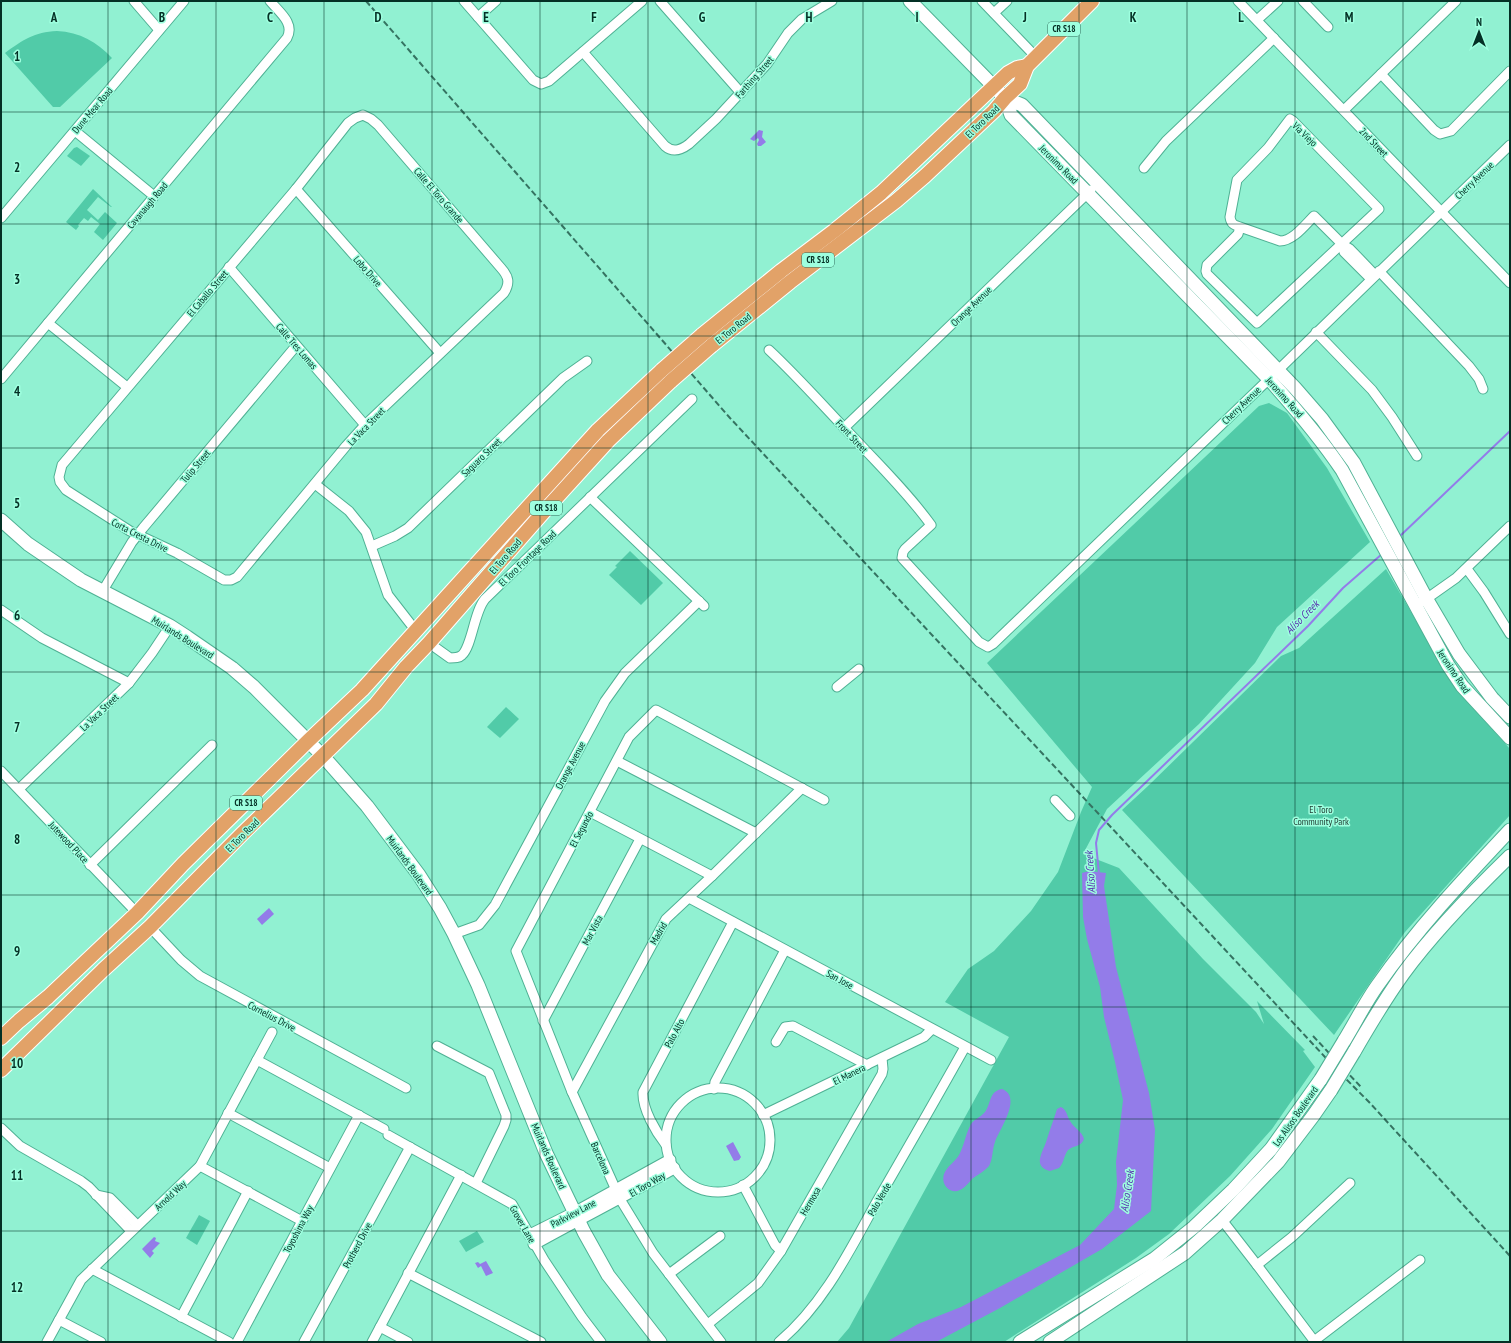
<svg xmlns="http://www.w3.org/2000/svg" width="1511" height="1343" font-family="'PT Sans Narrow',sans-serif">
<rect width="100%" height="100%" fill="#91f1d2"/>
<!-- green -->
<g fill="#51cba8">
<path d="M 57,31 C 80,32 97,42 112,58 L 60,107 L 53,107 L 5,53 C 23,40 34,32 57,31 Z"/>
<path d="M 77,147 L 90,156 L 81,166 L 67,156 L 74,148 Z"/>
<path d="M 93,189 L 112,207 L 111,207 L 98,197 L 87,210 L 98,220 L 105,212 L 117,223 L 103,240 L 94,232 L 100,224 L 91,217 L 88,221 L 84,218 L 78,225 L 79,226 L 76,230 L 66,222 Z"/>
<path d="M 1269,403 L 1287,413 L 1327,468 L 1370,542 L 1277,627 L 1255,663 L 1199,724 L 1107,809 L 1083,854 L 1119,868 L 1203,959 L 1256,1012 L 1264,1024 L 1257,1001 L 1305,1050 L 1303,1051 L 1315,1067 L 1272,1129 L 1230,1176 L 1169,1234 L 1136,1258 L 1004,1342 L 837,1342 L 849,1328 L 1009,1037 L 945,1002 L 968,969 L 994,951 L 1031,911 L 1058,872 L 1081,812 L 1092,787 L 987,663 L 1259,406 Z"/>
<path d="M 630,551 L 663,583 L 641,605 L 609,575 L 617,567 L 615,566 Z"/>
<path d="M 1386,569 L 1454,686 L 1510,749 L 1510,815 L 1405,932 L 1334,1035 L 1122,810 L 1148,786 L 1281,656 L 1299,648 Z"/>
<path d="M 506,707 L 519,719 L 500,738 L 487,727 Z"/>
<path d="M 199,1215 L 210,1221 L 197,1245 L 186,1238 Z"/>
<path d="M 477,1231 L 484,1242 L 466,1252 L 459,1241 Z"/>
</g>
<!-- water -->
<g fill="#937ce9">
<path d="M 759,130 L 763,131 L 762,137 L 766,142 L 761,146 L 758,146 L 757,144 L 759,140 L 758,138 L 754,141 L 750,139 Z"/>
<path d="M 1089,871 L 1106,873 L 1104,886 L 1116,967 L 1149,1093 L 1155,1130 L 1151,1211 L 1102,1249 L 1000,1308 L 936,1342 L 886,1342 L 918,1324 L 961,1307 L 1080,1245 L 1114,1209 L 1117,1185 L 1116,1162 L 1123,1100 L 1115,1062 L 1104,1017 L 1100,987 L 1087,939 L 1083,917 L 1082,873 Z"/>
<path d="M 269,908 L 274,914 L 262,925 L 257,919 Z"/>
<path d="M 1002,1089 C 1023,1097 999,1130 995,1142 C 992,1150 993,1159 989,1166 C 985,1171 977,1175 972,1179 C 967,1185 959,1195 950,1190 C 944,1187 942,1180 944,1174 C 947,1166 955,1162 959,1155 C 964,1146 965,1136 970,1126 C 972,1120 980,1118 985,1112 C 991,1104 989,1091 1002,1089 Z"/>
<path d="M 1061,1107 C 1067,1110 1067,1116 1070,1121 C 1074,1128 1082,1131 1084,1139 C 1081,1147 1074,1145 1068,1150 C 1064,1155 1064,1163 1059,1168 L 1050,1171 C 1031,1166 1044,1151 1047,1139 C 1050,1129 1054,1119 1057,1109 Z"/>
<path d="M 733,1142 L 741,1157 L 739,1160 L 734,1161 L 726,1146 Z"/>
<path d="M 154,1237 L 156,1238 L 155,1241 L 160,1243 L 152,1251 L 154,1253 L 150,1258 L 142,1249 Z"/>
<path d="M 486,1261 L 493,1273 L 486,1276 L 481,1266 L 478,1268 L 475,1263 L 478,1262 L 480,1264 Z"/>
</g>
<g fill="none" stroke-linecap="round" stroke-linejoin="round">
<!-- stream -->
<g stroke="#937ce9" stroke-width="2">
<path d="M 1399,537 L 1510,431"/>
<path d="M 1099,874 L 1096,843 L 1099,830 L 1112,815 L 1308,626 L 1343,588 L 1382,554"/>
</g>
<!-- minor casing -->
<g stroke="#4fb194" stroke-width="11">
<g id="minor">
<path d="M 134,1 L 159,30"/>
<path d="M 464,1 L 533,80 L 541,84 L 549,81 L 642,1"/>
<path d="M 660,1 L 741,93"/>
<path d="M 982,1 L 1036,57"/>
<path d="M 1238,1 L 1510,283"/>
<path d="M 1303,1 L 1328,27"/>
<path d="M 994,13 L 1007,1"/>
<path d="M 478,17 L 496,1"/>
<path d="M 1257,20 L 1278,1"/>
<path d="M 583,52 L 665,146 C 673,153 681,150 689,144 L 716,119 L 767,64 L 788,33 L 802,19 L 832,1"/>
<path d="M 1381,74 L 1434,130 L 1440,134 L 1451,131 L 1510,71"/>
<path d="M 1344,110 L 1456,1"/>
<path d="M 363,115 L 371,119 L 378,125 L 501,268 C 509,277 510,283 504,293 L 365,425 L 346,446 L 237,577 L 231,580 L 224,580 L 177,553 L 130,531 L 66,490 L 60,482 L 59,477 L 62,465 L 296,189 L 348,123 L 355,118 Z"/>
<path d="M 75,131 L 154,196"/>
<path d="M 1144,168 L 1166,141 L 1274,38"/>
<path d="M 296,189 L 440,353"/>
<path d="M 1,218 L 184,1"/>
<path d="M 1240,227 L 1238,234 L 1207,265 L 1206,271 L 1207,274 L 1257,323 L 1379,209 L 1293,121 L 1290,119 L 1268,148 L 1237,180 L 1230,217 C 1231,224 1234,225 1240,227 L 1280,241 C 1293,241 1305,225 1314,216 L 1342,244 L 1350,249 L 1375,275"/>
<path d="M 1342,244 L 1344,252 L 1370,278"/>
<path d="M 229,267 L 365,425"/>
<path d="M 1379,271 L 1469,366 L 1479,379 L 1483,389"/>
<path d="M 48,323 L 127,387"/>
<path d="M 1316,332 L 1372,390 L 1392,417 L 1417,456"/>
<path d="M 769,350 C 799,378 826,409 854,438 C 880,466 908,493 931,525 L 905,549 L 903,552 L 902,558 L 979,642 L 988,647 L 993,644 L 1269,379 L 1510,145"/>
<path d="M 1,379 L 287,38 C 295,23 279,12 270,1"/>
<path d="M 844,428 L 1091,190"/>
<path d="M 315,484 L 349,511 L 366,532 L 388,595 L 416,631"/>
<path d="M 590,497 L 704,606"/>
<path d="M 372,546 L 395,536 L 408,528 L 563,378 L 587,361"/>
<path d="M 1467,569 L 1484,592 L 1510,634"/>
<path d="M 102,592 L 132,542 L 143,528 L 296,346"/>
<path d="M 1422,602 L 1456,578 L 1510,526"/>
<path d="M 1,610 L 42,638 L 129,683"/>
<path d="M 429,643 L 450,658 C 455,658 459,658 462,655 C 472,646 474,612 485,599 L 692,399"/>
<path d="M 837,687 L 859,669"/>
<path d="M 617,761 L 756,833"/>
<path d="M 1,771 L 137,913"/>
<path d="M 19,789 L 129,683 L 152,653 L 170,626"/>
<path d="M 1055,800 L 1070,816"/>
<path d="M 590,812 L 712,876"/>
<path d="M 90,865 L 212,745"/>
<path d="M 689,898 L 991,1060"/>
<path d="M 150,927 L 181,960 L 200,976 L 406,1088"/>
<path d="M 454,934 L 479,925 L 495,905 L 605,701 L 625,673 L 699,601"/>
<path d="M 543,1021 L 640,839"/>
<path d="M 776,1042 L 785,1027 L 793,1026 L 867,1065"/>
<path d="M 437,1046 L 489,1073 L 506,1115 L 506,1120 L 504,1126 L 476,1183"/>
<path d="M 257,1060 L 384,1129"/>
<circle cx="718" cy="1140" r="52"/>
<path d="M 714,1089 L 715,1082 L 785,950"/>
<path d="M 572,1092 L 666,919 L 712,876 L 802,788"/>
<path d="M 228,1113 L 330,1168"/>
<path d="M 763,1115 L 924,1037 L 932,1029"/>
<path d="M 1,1128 L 20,1146 L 81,1181 L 89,1187 L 131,1231"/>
<path d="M 388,1135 L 512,1204 L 544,1260 L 582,1317 L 601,1342"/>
<path d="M 666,1145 C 656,1132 642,1109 643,1092 L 733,922"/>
<path d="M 200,1166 L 302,1221"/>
<path d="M 743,1185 L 775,1245 L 781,1251"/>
<path d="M 96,1195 L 110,1198 L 137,1225"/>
<path d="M 1222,1220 L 1257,1265 L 1315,1342"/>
<path d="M 1257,1265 L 1292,1237 L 1350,1183"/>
<path d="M 92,1269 L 229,1342"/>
<path d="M 408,1273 L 541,1342"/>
<path d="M 669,1274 L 720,1236"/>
<path d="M 181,1317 L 248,1191"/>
<path d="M 59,1320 L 101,1342"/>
<path d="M 708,1324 L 741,1297 L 758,1283 L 781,1251 L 882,1074 L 883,1069 L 882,1058"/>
<path d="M 380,1327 L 408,1342"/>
<path d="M 1314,1341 L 1420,1260"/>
<path d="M 47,1342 L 81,1280 L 200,1166 L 272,1032"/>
<path d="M 237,1342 L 359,1115"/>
<path d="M 304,1342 L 410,1147"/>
<path d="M 372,1342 L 461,1175"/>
<path d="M 721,1342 L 653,1253 L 620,1199 L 572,1092 L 516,951 L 629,737 L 656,710 L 824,800"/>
<path d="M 779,1342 C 823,1305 849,1252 876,1203 C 906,1151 936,1099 965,1047"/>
</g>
</g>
<!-- tertiary casing -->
<g stroke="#4fb194" stroke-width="13">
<g id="tertiary">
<path d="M 530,1235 L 574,1213 L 670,1160"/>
<path d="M 534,1244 C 581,1218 628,1194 674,1168"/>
</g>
</g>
<!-- secondary casing -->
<g stroke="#4fb194" stroke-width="15">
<g id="secondary">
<path d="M 910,1 L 1005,98 L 1022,105 L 1295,388 L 1322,419 L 1354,463 L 1426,598 L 1459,654 L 1492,698 L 1510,717"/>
<path d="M 1005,98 L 1011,115 L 1269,379 C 1295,408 1320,437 1342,470 L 1448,665 L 1462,686 L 1510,738"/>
<path d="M 1,520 L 28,544 L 81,580 L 170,626 L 187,637 L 232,668 L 254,687 L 322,755 L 367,806 L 419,875 L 440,908 L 454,934 L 478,985 L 546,1153 L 584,1232 L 608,1275 L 660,1342"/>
<path d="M 1344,1041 C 1355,1023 1365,1003 1377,986 C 1416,930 1463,880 1510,830"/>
<path d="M 1354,1052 C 1369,1026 1385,999 1403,974 C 1433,933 1474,891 1510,856"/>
<path d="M 1020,1342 L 1154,1259 L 1194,1227 L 1233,1190 L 1271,1149 L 1321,1079"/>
<path d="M 1050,1342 L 1185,1253 L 1222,1220 L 1278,1162 L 1313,1116 L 1331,1090"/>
</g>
</g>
<!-- primary casing -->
<g stroke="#fff" stroke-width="16">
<g id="primary">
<path d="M 702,335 L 781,271 L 834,231 L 881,193 L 1008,73 L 1017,68 L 1027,66"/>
<path d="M 711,346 L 790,282 L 896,201 L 925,176 L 994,111 L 1005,98 L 1020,84 L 1027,66 L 1092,1"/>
<path d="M 1,1038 L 19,1021 L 48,997 L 137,913 L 183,864 L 308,741 L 362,690 L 598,430 L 662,370"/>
<path d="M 1,1070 L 103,970 L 150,927 L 242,834 L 376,704 L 406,667 L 429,643 L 548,507 L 608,441 L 671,381"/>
</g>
</g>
<!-- minor -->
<use href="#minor" stroke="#fff" stroke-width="9"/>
<!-- tertiary -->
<use href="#tertiary" stroke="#fff" stroke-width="11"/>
<!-- secondary -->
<use href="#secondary" stroke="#fff" stroke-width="13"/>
<!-- primary -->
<use href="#primary" stroke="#e2a268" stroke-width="14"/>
<!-- rail -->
<g stroke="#357361" stroke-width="2" stroke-dasharray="6 3" stroke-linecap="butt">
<path d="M 366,1 L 730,418 L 1338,1071 L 1369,1102 L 1510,1256"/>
<path d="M 1313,1036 L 1361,1087"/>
</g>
<!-- secondary-bridge casing -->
<g stroke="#4fb194" stroke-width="15" stroke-linecap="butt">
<g id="secondary-bridge">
<path d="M 1321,1079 L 1344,1041"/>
<path d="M 1331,1090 L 1354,1052"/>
</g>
</g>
<!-- primary-bridge casing -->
<g stroke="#fff" stroke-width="16" stroke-linecap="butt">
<g id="primary-bridge">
<path d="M 662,370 L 702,335"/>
<path d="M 671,381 L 711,346"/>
</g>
</g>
<!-- secondary-bridge -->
<use href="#secondary-bridge" stroke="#fff" stroke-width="13"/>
<!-- primary-bridge -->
<use href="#primary-bridge" stroke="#e2a268" stroke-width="14"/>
</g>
<!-- grid -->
<path fill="none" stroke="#043025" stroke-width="1" stroke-opacity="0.55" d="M 108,1 L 108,1342M 216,1 L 216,1342M 324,1 L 324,1342M 432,1 L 432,1342M 540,1 L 540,1342M 648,1 L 648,1342M 756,1 L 756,1342M 863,1 L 863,1342M 971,1 L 971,1342M 1079,1 L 1079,1342M 1187,1 L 1187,1342M 1295,1 L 1295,1342M 1403,1 L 1403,1342M 1,112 L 1510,112M 1,224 L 1510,224M 1,336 L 1510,336M 1,448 L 1510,448M 1,560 L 1510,560M 1,672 L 1510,672M 1,783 L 1510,783M 1,895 L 1510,895M 1,1007 L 1510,1007M 1,1119 L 1510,1119M 1,1231 L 1510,1231"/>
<g text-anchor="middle" stroke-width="3" stroke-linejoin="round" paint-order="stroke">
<!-- shield labels -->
<g fill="#9effdf" stroke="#326e5d" stroke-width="1">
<rect x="1048" y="22" width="32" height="14" rx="3"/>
<rect x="802" y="253" width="32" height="14" rx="3"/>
<rect x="530" y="501" width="32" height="14" rx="3"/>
<rect x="230" y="796" width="32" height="14" rx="3"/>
</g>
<g font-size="9" font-weight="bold" fill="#043025">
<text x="1064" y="32">CR S18</text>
<text x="818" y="263">CR S18</text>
<text x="546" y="511">CR S18</text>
<text x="246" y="806">CR S18</text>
</g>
<!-- street labels -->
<g font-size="10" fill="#043025" stroke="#9effdf">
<text transform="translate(754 77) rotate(-49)" y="4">Farthing Street</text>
<text transform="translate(92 110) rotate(-50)" y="4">Dune Mear Road</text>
<text transform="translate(982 121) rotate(-44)" y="4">El Toro Road</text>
<text transform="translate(1305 134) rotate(44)" y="4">Via Viejo</text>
<text transform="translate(1374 142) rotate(46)" y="4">2nd Street</text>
<text transform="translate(1059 164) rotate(45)" y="4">Jeronimo Road</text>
<text transform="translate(1474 180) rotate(-44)" y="4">Cherry Avenue</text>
<text transform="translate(439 195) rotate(49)" y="4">Calle El Toro Grande</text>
<text transform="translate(147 205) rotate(-50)" y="4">Cavanaugh Road</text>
<text transform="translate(368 271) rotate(49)" y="4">Lobo Drive</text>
<text transform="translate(207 293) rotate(-50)" y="4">El Caballo Street</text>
<text transform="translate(971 306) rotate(-44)" y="4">Orange Avenue</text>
<text transform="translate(733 328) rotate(-39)" y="4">El Toro Road</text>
<text transform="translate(297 346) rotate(49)" y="4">Calle Tres Lomas</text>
<text transform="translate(1285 397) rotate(48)" y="4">Jeronimo Road</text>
<text transform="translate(1241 405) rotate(-44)" y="4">Cherry Avenue</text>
<text transform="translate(366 426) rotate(-46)" y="4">La Vaca Street</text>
<text transform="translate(852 436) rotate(47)" y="4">Front Street</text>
<text transform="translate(481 457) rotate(-44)" y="4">Saguaro Street</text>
<text transform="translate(195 466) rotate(-50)" y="4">Tulip Street</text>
<text transform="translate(140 535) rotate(27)" y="4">Corta Cresta Drive</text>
<text transform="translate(505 556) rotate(-49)" y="4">El Toro Road</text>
<text transform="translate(527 558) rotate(-44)" y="4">El Toro Frontage Road</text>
<text transform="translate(183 637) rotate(32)" y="4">Muirlands Boulevard</text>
<text transform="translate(1454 671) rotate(56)" y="4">Jeronimo Road</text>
<text transform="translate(99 712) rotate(-44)" y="4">La Vaca Street</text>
<text transform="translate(570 765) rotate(-62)" y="4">Orange Avenue</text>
<text transform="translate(581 829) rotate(-62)" y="4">El Segundo</text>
<text transform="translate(242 835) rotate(-45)" y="4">El Toro Road</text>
<text transform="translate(69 842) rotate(47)" y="4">Jutewood Place</text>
<text transform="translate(410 865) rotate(54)" y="4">Muirlands Boulevard</text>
<text transform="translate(592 930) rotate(-62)" y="4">Mar Vista</text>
<text transform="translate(658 933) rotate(-60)" y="4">Madrid</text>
<text transform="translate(840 979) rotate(28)" y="4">San Jose</text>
<text transform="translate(272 1016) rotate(28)" y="4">Cornelius Drive</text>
<text transform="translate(674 1033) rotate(-62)" y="4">Palo Alto</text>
<text transform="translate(849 1074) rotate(-26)" y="4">El Manera</text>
<text transform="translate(1295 1116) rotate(-55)" y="4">Los Alisos Boulevard</text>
<text transform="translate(549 1156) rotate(66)" y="4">Muirlands Boulevard</text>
<text transform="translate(601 1158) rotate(66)" y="4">Barcelona</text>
<text transform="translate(647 1184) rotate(-30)" y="4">El Toro Way</text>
<text transform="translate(170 1195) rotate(-43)" y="4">Arnold Way</text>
<text transform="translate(879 1199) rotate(-60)" y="4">Palo Verde</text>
<text transform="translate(810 1201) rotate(-60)" y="4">Hermosa</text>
<text transform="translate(573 1213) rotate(-28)" y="4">Parkview Lane</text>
<text transform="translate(523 1224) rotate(60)" y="4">Grover Lane</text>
<text transform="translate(298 1229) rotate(-62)" y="4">Toyoshima Way</text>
<text transform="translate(357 1245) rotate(-62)" y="4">Protherd Drive</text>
</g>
<!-- park labels -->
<g font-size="10" fill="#213d34" stroke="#9effdf">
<text x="1321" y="813">El Toro<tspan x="1321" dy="12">Community Park</tspan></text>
</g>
<!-- water labels -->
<g font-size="11" font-style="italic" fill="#572ead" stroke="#9effdf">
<text transform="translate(1302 617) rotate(-45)" y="4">Aliso Creek</text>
<text transform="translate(1090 872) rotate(-94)" y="4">Aliso Creek</text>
<text transform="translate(1127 1191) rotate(-81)" y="4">Aliso Creek</text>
</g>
</g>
<g font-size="13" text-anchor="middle" font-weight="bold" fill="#043025" stroke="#9effdf" stroke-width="3" stroke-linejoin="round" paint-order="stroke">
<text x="54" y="22">A</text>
<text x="162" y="22">B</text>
<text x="270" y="22">C</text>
<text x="378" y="22">D</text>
<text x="486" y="22">E</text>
<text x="594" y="22">F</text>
<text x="702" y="22">G</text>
<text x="809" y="22">H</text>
<text x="917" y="22">I</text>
<text x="1025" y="22">J</text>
<text x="1133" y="22">K</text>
<text x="1241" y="22">L</text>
<text x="1349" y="22">M</text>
<text x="17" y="61">1</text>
<text x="17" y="172">2</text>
<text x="17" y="284">3</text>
<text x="17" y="396">4</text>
<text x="17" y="508">5</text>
<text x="17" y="620">6</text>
<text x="17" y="732">7</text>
<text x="17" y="844">8</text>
<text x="17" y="956">9</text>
<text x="17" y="1068">10</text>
<text x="17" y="1180">11</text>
<text x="17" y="1292">12</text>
</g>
<!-- border -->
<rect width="1511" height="1343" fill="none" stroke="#043025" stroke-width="4"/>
<!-- north arrow -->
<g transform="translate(1479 32)" stroke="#9effdf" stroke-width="3" paint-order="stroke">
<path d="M0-3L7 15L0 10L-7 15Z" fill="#043025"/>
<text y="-6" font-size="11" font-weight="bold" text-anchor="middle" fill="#043025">N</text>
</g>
</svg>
